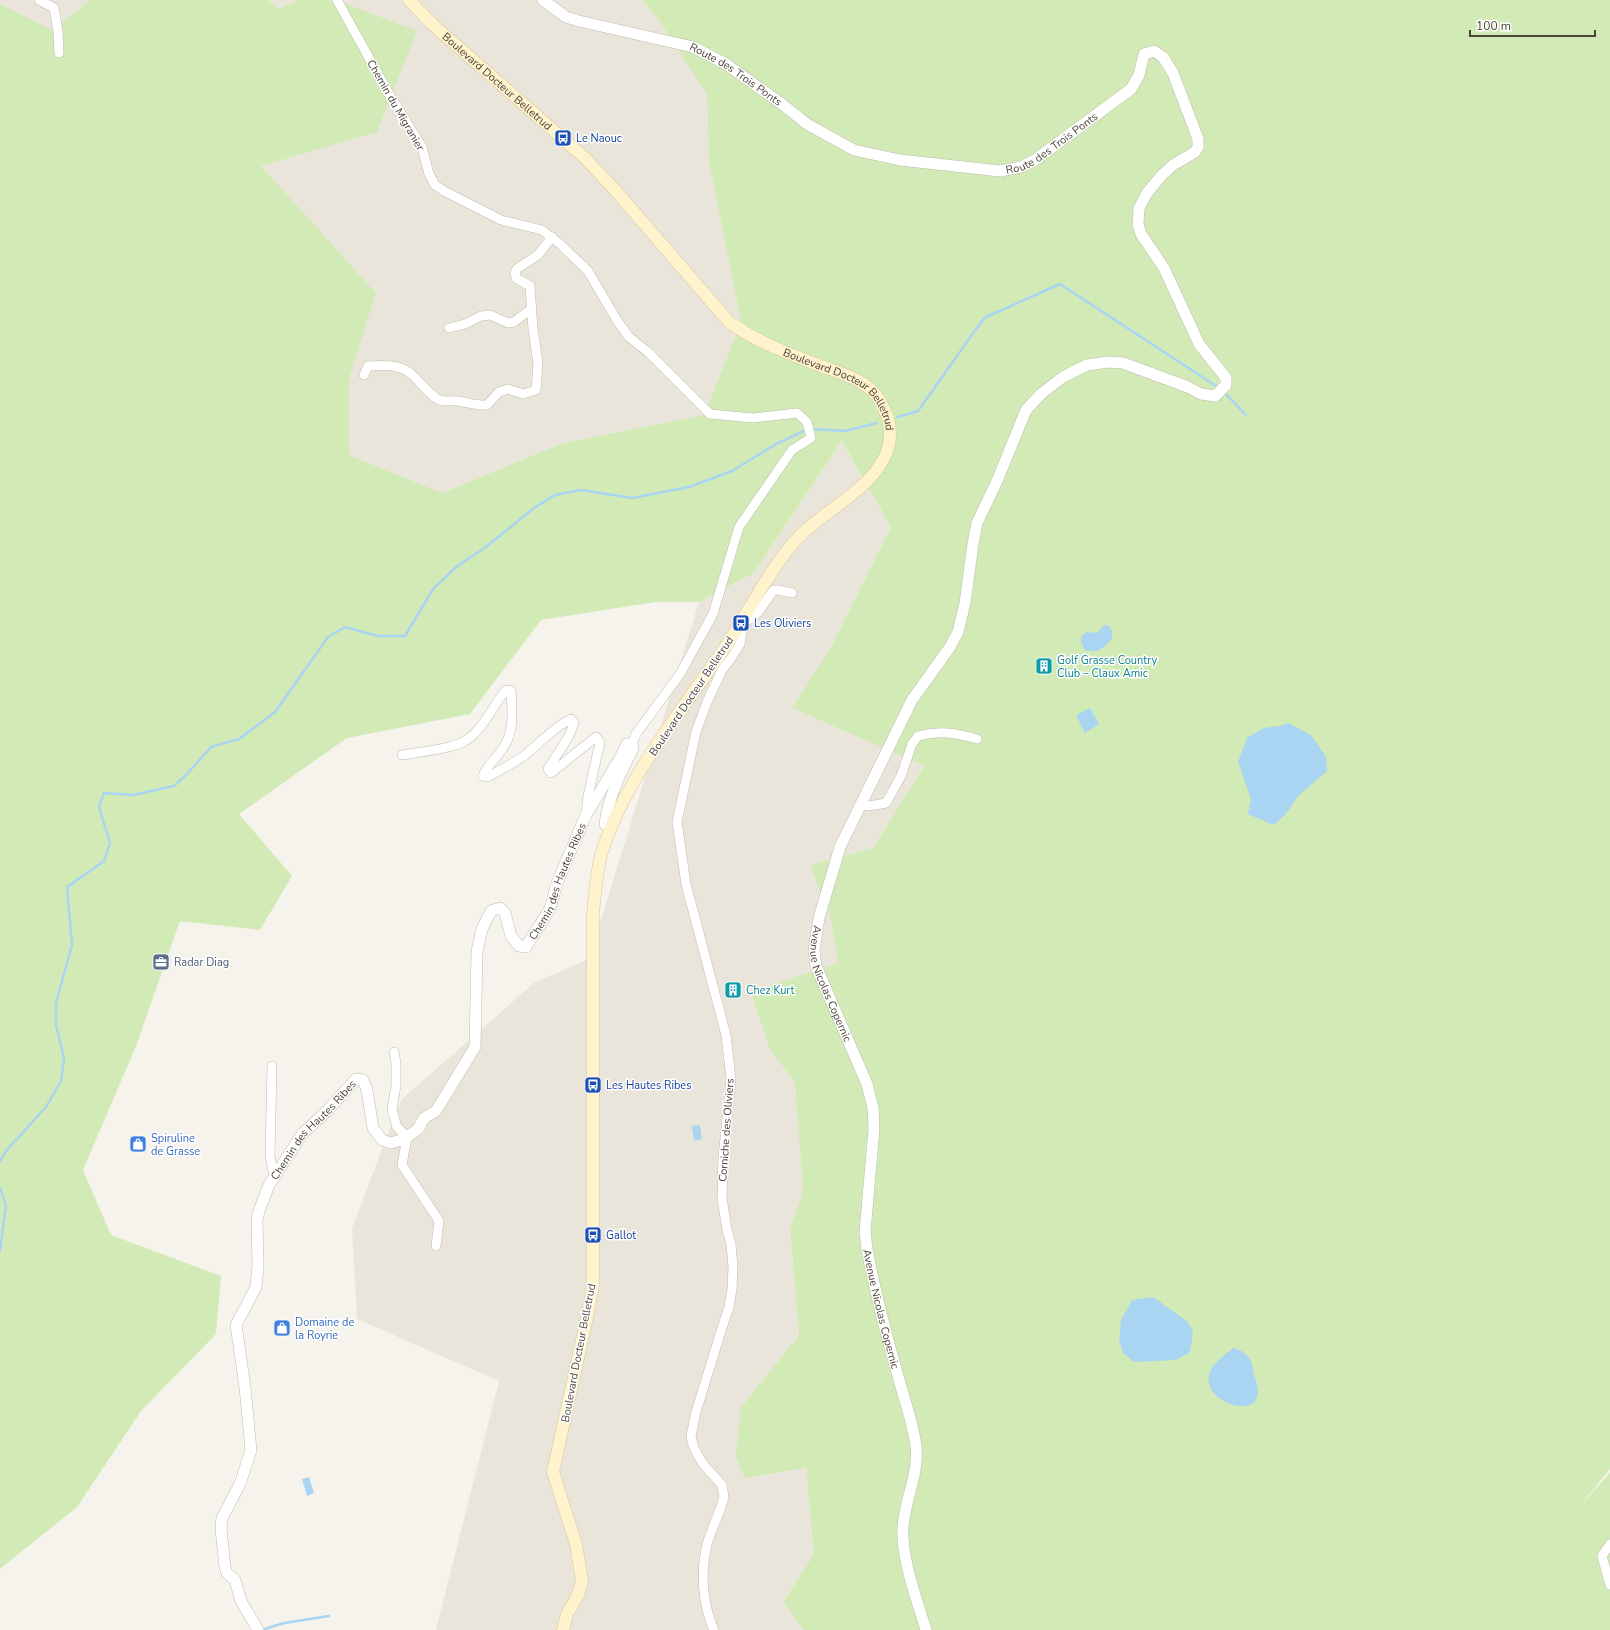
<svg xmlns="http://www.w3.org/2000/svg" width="1610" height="1630" font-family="'Nunito Sans',sans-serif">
<rect width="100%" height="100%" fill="#f6f3ec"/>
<!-- residential -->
<g fill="#eae5da">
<path d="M 0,0 L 90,0 L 52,30 L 0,4 Z"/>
<path d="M 269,0 L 298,0 L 278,9 Z"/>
<path d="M 336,0 L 642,0 L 656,16 L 707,94 L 709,162 L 741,322 L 704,415 L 563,443 L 442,493 L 349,455 L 349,379 L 376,293 L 260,166 L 377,132 Z"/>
<path d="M 842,441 L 891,527 L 830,649 L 792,708 L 924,766 L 873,848 L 810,865 L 831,920 L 838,963 L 770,1049 L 795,1083 L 803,1192 L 790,1228 L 799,1335 L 741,1407 L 746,1478 L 806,1468 L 814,1554 L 783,1602 L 804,1630 L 436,1630 L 499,1381 L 357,1319 L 352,1228 L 401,1100 L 534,983 L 589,959 L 699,602 L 754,573 Z"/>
</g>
<!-- green -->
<path fill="#d2eab5" d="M 90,0 L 269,0 L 278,9 L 298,0 L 336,0 L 417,31 L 377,132 L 261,166 L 376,293 L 349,379 L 349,455 L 442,493 L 563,443 L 704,415 L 741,322 L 709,162 L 707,94 L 656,16 L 642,0 L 1610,0 L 1610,1469 L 1580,1506 L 1610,1473 L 1610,1630 L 804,1630 L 783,1602 L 814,1554 L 806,1468 L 745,1478 L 736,1457 L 741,1407 L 799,1335 L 790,1228 L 803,1192 L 795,1083 L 770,1049 L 751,992 L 838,963 L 831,920 L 810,865 L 873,848 L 924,766 L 792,708 L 830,649 L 891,527 L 842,441 L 754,573 L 699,602 L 655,602 L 541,620 L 470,714 L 347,738 L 239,814 L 292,876 L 260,930 L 180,921 L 136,1046 L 83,1170 L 111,1235 L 221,1276 L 216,1334 L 141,1411 L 77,1507 L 0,1569 L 0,4 L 52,30 Z"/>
<!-- water -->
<g fill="#a9d4f2">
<path d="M 1104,625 L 1108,625 L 1112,631 C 1113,639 1111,640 1106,645 C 1097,653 1098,651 1086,651 L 1081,643 L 1081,637 L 1087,632 L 1097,633 Z"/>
<path d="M 1090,708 L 1099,724 L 1085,733 L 1076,715 Z"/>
<path d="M 1288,723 L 1311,735 L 1326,757 L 1327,771 L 1298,796 L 1286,814 L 1274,825 L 1248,814 L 1251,799 L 1238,762 L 1247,738 L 1264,728 L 1280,726 Z"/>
<path d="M 700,1125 L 702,1139 L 694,1141 L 692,1126 Z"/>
<path d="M 1153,1297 L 1188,1322 L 1193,1332 L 1190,1352 L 1176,1360 L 1134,1362 L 1123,1353 L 1119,1340 L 1121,1320 L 1132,1300 Z"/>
<path d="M 1233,1348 C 1248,1352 1252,1359 1254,1374 C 1255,1379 1258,1386 1258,1392 C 1257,1421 1202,1401 1209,1375 C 1212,1363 1225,1355 1233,1348 Z"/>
<path d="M 309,1477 L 314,1493 L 307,1496 L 302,1479 Z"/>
</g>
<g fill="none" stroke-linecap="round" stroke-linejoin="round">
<!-- stream -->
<g stroke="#a9d4f2" stroke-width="2.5">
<path d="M 1224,392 L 1246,415"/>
<path d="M 897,417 L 918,411 L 984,318 L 1060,284 L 1219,388"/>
<path d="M 811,429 L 845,431 L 877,423"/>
<path d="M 0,1161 L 6,1151 L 46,1107 L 61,1081 L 64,1058 L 56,1025 L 56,1003 L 72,945 L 67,887 L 104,861 L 110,843 L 99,807 L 104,793 L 133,795 L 174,786 L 186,775 L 211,747 L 239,739 L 275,712 L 328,637 L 345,627 L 378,636 L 405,636 L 433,589 L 456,567 L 486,547 L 534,508 L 555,495 L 581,490 L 632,498 L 689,487 L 732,471 L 776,444 L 806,430"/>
<path d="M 0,1188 L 6,1205 L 0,1251"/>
<path d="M 265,1629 L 284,1623 L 329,1616"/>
</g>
<!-- minor casing -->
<g stroke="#c2bbae" stroke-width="10">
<g id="minor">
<path d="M 39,0 L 54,8 L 58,31 L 59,53"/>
<path d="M 337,0 L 389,94 L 422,147 L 429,174 L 435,185 L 444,191 L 501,220 L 542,230 L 560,244 L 588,271 L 618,322 L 629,337 L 648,352 L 710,414 L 753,418 L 797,413 L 807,422 L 811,438 L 792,450 L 739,527 L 713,614 L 680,674 L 636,734 L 632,744"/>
<path d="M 449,328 L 465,324 L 481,316 L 490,315 L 508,323 L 514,322 L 531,309"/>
<path d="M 364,375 L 368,366 C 381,365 399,364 410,373 C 419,380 426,391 436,398 C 442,403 450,400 457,401 C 467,402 476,406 487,405 L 499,392 L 508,389 L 523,394 L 536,390 L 538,364 L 533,329 L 530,286 L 516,278 L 515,272 L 518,268 L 538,255 L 552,237"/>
<path d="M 402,755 C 422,751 458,750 473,735 C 487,722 494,704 506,690 L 511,691 C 512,711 515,731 503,748 C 497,758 487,765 483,776 L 488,777 C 500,770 514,763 525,755 C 540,743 554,727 571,719 L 574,723 L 569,736 L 548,769 L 551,773 L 596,737 L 600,742 L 588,796 L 586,814"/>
<path d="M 860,804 L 869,806 L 886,803 L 901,776 L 912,744 L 918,736 C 940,730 956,733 977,739"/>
<path d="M 394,1052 L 396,1063 L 396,1086 L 392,1109 L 397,1127 L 407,1137 L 402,1165 L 439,1221 L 436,1246"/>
<path d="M 272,1066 L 270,1156 L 274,1176"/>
<path d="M 1610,1544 L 1602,1556 L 1610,1585"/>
<path d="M 714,1630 C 702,1603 700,1569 708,1541 C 713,1526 720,1512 724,1497 L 722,1485 L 704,1465 L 697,1454 L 693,1445 L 691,1436 L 696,1412 L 722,1328 L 729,1307 L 732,1289 L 733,1267 L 731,1244 L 727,1230 L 722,1198 L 723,1158 L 731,1079 L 726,1035 L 686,884 L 677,822 L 696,732 L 707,702 L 722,670 L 732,657 L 740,644 L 742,633 L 741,623 C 760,617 762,604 774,590 L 778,590 L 792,593"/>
</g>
</g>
<!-- tertiary casing -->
<g stroke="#c2bbae" stroke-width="12">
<g id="tertiary">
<path id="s1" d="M 543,0 L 566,17 L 579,21 L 693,47 L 726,64 L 782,104 L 807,124 L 854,150 L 900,160 L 1000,171 L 1021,167 L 1035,160 L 1131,89 L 1139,75 L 1144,54 L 1154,51 L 1163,57 L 1173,73 L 1198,139 L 1198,147 L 1195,152 L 1173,165 L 1162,175 L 1147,193 L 1139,208 L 1138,224 L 1141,234 L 1164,268 L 1199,344 L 1226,378 L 1226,385 L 1215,396 L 1201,394 L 1188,387 L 1123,363 L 1108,362 L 1087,365 L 1063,377 L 1041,394 L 1026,410 L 997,481 L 977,523 L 973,544 L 965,603 L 958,632 L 950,647 L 912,700 L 840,847 L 819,918 L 814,950 L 816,966 L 867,1084 L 873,1108 L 874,1129 L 865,1232 L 867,1249 C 875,1292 886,1334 898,1376 C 904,1399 913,1422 916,1446 C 919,1474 905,1499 903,1527 C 901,1558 917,1600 926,1630"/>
<path id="s2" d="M 258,1630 L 241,1601 L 235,1580 L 227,1573 L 225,1567 L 221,1529 L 222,1518 L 240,1484 L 251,1450 L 245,1387 L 236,1325 L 256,1287 L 258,1266 L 257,1220 L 259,1211 L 269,1185 L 303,1133 L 327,1111 L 356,1079 L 363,1080 L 367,1090 L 373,1128 L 382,1140 L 391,1143 L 404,1139 L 418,1129 L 424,1118 L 436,1111 L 475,1047 L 477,951 L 482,929 L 491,911 L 500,908 L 505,913 L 511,936 L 519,946 L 526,947 L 550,909 L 557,883 L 586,815 L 620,758 L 627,744 L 632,744 L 633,748 C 621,772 608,798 605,824 L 611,828"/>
</g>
</g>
<!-- secondary casing -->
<g stroke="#d6c79b" stroke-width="13">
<g id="secondary">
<path id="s3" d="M 409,0 L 432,24 L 586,159 L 615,190 L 729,322 C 759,343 787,353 821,366 C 835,371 852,376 865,385 C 873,390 880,400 884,409 C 892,424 892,443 884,458 C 868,492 819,513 795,541 C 768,572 750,609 728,643 C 685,707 625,777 602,852 C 596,872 595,893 593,914 L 593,1284 L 589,1308 L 553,1472 L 576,1544 L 582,1581 L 578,1595 L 567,1614 L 563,1630"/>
</g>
</g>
<!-- minor -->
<use href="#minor" stroke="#fff" stroke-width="9"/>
<!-- tertiary -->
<use href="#tertiary" stroke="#fff" stroke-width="11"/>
<!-- secondary -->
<use href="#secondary" stroke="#fff3cd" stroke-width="12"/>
</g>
<!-- icons -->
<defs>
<g id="bus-square" transform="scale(0.9)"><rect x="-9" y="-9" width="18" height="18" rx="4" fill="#1a4fb4" stroke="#fff"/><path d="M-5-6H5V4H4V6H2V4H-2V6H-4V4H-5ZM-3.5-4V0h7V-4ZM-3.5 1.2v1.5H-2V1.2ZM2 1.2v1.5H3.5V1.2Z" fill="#fff"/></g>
<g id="building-square" transform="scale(0.9)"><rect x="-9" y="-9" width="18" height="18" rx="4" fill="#0f9aa8" stroke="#fff"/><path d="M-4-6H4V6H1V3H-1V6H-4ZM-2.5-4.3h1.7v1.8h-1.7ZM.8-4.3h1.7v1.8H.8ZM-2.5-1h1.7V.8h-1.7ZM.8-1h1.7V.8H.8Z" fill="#fff"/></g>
<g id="office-square" transform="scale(0.9)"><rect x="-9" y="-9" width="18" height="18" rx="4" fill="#5c6f8a" stroke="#fff"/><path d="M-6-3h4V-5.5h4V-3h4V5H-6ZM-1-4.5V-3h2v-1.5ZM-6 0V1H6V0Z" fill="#fff"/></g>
<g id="shop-square" transform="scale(0.9)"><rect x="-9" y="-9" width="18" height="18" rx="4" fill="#3f7fe0" stroke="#fff"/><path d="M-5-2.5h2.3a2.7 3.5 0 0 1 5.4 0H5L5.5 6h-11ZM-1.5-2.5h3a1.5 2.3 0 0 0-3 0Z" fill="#fff"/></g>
</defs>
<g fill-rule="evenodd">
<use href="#bus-square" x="563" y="138"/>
<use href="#bus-square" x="741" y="623"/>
<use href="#building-square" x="1044" y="666"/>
<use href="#office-square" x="161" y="962"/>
<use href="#building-square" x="733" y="990"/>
<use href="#bus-square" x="593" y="1085"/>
<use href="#shop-square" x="138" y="1144"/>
<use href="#bus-square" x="593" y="1235"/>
<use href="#shop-square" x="282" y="1328"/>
</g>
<g text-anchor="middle" stroke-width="3" stroke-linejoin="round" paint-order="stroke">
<!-- street labels -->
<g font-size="11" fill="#4b4439" stroke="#fff">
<text dy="4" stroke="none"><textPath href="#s1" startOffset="210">Route des Trois Ponts</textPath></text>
<text dy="4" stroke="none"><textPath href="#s3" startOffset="120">Boulevard Docteur Belletrud</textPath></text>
<text transform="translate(396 105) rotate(60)" y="4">Chemin du Migranier</text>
<text dy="4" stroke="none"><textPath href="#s1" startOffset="558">Route des Trois Ponts</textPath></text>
<text dy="4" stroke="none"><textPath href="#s3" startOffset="588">Boulevard Docteur Belletrud</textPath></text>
<text transform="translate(691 696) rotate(-56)" y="4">Boulevard Docteur Belletrud</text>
<text dy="4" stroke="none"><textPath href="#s2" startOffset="1092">Chemin des Hautes Ribes</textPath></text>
<text dy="4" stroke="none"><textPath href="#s1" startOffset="1949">Avenue Nicolas Copernic</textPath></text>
<text transform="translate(726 1130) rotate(-86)" y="4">Corniche des Oliviers</text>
<text dy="4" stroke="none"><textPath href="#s2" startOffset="540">Chemin des Hautes Ribes</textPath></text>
<text dy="4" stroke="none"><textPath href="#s1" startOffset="2285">Avenue Nicolas Copernic</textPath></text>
<text transform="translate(578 1353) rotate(-79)" y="4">Boulevard Docteur Belletrud</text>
</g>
<!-- transit labels -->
<g font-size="11" fill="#164399" stroke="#fff" text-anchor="start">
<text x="576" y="142">Le Naouc</text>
<text x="754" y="627">Les Oliviers</text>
<text x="606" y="1089">Les Hautes Ribes</text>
<text x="606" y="1239">Gallot</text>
</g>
<!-- culture labels -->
<g font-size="11" fill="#0d838f" stroke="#fff" text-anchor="start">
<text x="1057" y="664">Golf Grasse Country<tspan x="1057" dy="13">Club – Claux Amic</tspan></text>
<text x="746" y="994">Chez Kurt</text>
</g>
<!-- service labels -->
<g font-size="11" fill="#4e5e75" stroke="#fff" text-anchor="start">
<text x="174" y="966">Radar Diag</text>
</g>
<!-- shop labels -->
<g font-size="11" fill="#366cbe" stroke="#fff" text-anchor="start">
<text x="151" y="1142">Spiruline<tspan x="151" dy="13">de Grasse</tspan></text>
<text x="295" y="1326">Domaine de<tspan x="295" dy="13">la Royrie</tspan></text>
</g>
</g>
<!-- scale -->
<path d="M1470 30v6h125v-6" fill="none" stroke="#4b4439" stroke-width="2"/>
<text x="1476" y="30" font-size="12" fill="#4b4439" stroke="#ffffff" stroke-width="3" paint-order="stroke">100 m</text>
</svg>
